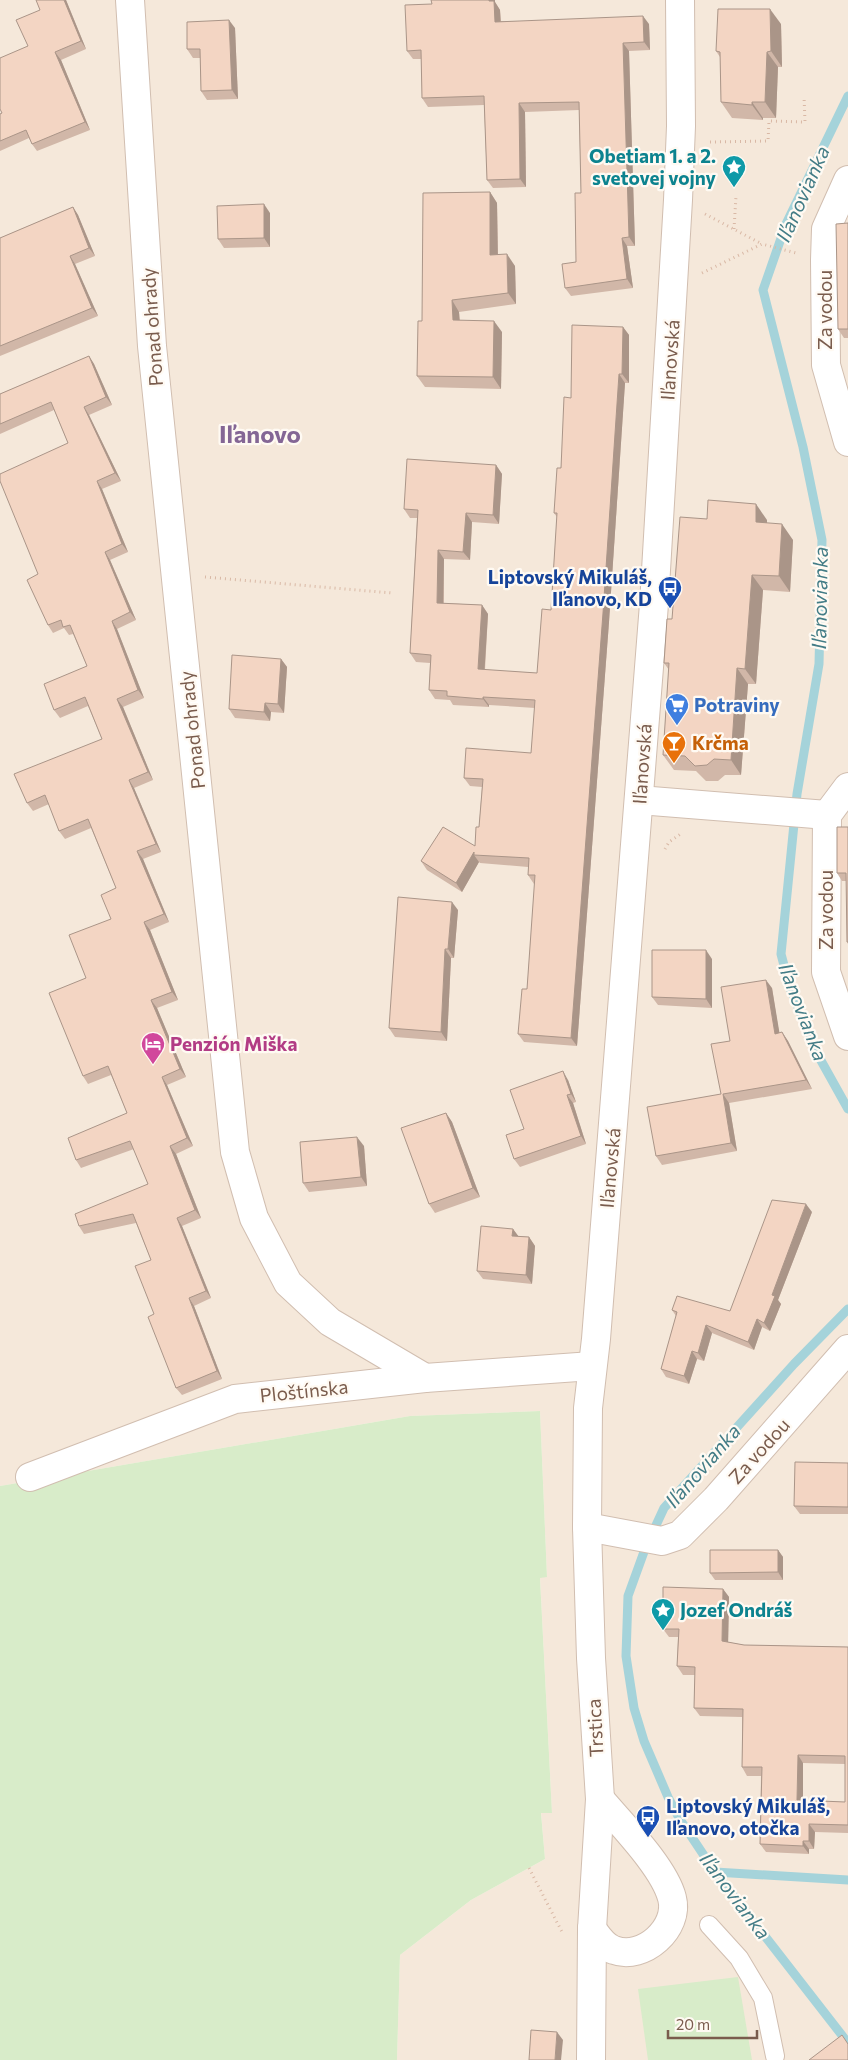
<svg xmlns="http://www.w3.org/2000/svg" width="848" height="2060" font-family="Commissioner,sans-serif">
<rect width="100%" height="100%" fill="#fdf6ec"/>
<!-- residential -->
<path fill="#f5e8da" d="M 0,0 L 848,0 L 848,2060 L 397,2060 L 400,1955 L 471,1900 L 545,1859 L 541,1812 L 552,1813 L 540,1577 L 547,1577 L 540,1411 L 410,1416 L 0,1486 Z"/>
<!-- green -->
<g fill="#d8ecc9">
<path d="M 540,1411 L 547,1577 L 540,1578 L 552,1813 L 541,1813 L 545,1859 L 471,1900 L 400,1955 L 397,2060 L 0,2060 L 0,1486 L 410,1416 Z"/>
<path d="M 738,1977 L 752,2060 L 648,2060 L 638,1989 Z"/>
</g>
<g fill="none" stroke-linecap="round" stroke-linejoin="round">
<!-- stream -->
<g stroke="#a5d3da" stroke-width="9">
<path d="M 848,96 L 786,224 L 763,290 L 803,447 L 822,540 L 819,664 L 797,794 L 781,954 L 790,988 L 819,1057 L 848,1109"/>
<path d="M 848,1309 L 794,1364 L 664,1508 L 645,1549 L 628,1596 L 626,1656 L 634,1708 L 644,1741 L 668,1797 L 679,1818 L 715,1872 L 848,2043"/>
<path d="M 715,1872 L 848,1880"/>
</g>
<!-- service casing -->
<g stroke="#d1beb0" stroke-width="20">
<path id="service" d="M 709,1925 L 739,1958 L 763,1998 L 775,2056"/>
</g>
<!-- minor casing -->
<g stroke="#d1beb0" stroke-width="30">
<g id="minor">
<path d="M 130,0 L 152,346 L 235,1152 L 254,1218 L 288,1283 L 330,1322 L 425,1378"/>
<path d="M 848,180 L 826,229 L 825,260 L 826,365 L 848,442"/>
<path d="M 848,787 L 827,815 L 826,972 L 848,1036"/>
<path d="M 639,800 L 827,815"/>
<path d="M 30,1477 L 235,1399 L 425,1378 L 592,1366"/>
<path d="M 587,1527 L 662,1541 L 680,1535 L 716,1499 L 848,1349"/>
<path d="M 592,1929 C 598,1937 604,1947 614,1950 C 643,1961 680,1928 672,1898 C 664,1867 621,1824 600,1799"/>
<path d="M 591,2060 L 592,1929"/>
</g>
</g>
<!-- tertiary casing -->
<g stroke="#d1beb0" stroke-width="30">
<path id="tertiary" d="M 592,1929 L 600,1799 L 591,1658 L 587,1527 L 588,1408 L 596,1339 L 654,604 L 678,200 L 681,126 L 680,0"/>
</g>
<!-- path -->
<g stroke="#d9b8a5" stroke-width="3" stroke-dasharray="1 4" stroke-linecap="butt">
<path d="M 710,142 L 768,141 L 769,121 L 805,122 L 804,96"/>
<path d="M 705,214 L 762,244"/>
<path d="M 734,229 L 736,196"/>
<path d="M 702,273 L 762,244 L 796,253"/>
<path d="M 205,577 L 392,593"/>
<path d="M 665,849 L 669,842 L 682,833"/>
<path d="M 529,1868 L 562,1932"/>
</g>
<!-- service -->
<use href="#service" stroke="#fff" stroke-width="18"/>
<!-- minor -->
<use href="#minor" stroke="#fff" stroke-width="28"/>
<!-- tertiary -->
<use href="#tertiary" stroke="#fff" stroke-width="28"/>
</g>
<!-- wall -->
<g fill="#d1b7a8" fill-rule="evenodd">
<path d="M 66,0 L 86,49 L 61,60 L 90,130 L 37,151 L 32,144 L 29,138 L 0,151 L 0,114 L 2,113 L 28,46 L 40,10 Z"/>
<path d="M 431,0 L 495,0 L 495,2 L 500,10 L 501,21 L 649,24 L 650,50 L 629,51 L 635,246 L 627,246 L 633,288 L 571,296 L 565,288 L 576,262 L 581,193 L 579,110 L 525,112 L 526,187 L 493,188 L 487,180 L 484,105 L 428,107 L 422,98 L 421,59 L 413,59 L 407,51 L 432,4 Z"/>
<path d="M 781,24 L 782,67 L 778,67 L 776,118 L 763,118 L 763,120 L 732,118 L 721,102 L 720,57 L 716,51 Z"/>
<path d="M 235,28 L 238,99 L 207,100 L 201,91 L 200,58 L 193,58 L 187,49 Z"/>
<path d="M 490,192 L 497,203 L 498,255 L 515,266 L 516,304 L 459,312 L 460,320 L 502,332 L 501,389 L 425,387 L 417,376 L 422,321 Z"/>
<path d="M 73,207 L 78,215 L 95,256 L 75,264 L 98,316 L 0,356 L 0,238 Z"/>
<path d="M 270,213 L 270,247 L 224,248 L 218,239 Z"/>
<path d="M 848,223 L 848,338 L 844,338 L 838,329 Z"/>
<path d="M 623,327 L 629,335 L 629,383 L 625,383 L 609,622 L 577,1046 L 524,1042 L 518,1034 L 527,989 L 535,884 L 534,884 L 528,875 L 528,867 L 480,863 L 479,862 L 462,892 L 427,870 L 421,861 L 475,846 L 479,827 L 482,787 L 470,786 L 464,778 L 531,753 L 535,708 L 489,705 L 489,707 L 453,705 L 450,700 L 435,699 L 429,690 L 430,663 L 416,662 L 410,653 L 417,518 L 410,518 L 404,509 L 496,465 L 502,474 L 499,524 L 472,522 L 470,560 L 444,559 L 444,603 L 482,605 L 488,614 L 485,670 L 537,673 L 551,610 L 557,517 L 554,513 L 571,398 Z"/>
<path d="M 89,356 L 94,364 L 112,405 L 89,415 L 121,481 L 102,489 L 128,552 L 110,560 L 136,620 L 117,629 L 144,698 L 123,707 L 153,780 L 134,788 L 161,852 L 143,859 L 169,922 L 150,930 L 178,1000 L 157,1008 L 186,1077 L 167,1085 L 193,1146 L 176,1154 L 201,1218 L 182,1226 L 211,1298 L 194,1306 L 222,1379 L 182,1395 L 176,1388 L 154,1314 L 151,1260 L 136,1223 L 84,1234 L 79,1226 L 148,1184 L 134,1149 L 81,1168 L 76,1160 L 127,1113 L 111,1075 L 88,1084 L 83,1076 L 86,978 L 111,919 L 116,888 L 91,828 L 65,839 L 59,831 L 49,804 L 33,811 L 27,803 L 102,739 L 88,706 L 60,718 L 54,710 L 87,666 L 73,634 L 69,635 L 64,628 L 53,633 L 48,625 L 38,574 L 68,443 L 54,410 L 0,434 L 0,394 Z"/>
<path d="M 707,519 L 767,520 L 767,523 L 793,540 L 790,592 L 763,590 L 756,684 L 748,684 L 741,775 L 725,775 L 718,781 L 706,781 L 696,771 L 674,770 L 663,755 L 669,670 L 664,663 L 672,619 Z"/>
<path d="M 281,659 L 287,667 L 284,713 L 271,712 L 270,721 L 235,718 L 229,709 Z"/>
<path d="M 848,827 L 848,944 L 847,942 L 846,881 L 842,881 L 837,873 Z"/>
<path d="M 458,910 L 454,958 L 451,958 L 447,1041 L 395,1037 L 389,1028 Z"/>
<path d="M 712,959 L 712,1008 L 658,1005 L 652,997 Z"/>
<path d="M 772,988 L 779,1033 L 782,1032 L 788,1041 L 812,1089 L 729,1103 L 737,1151 L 662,1165 L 656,1156 L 721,1094 L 730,1041 Z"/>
<path d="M 568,1080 L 576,1102 L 573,1103 L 586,1144 L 520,1167 L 514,1159 L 524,1129 Z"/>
<path d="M 446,1113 L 452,1122 L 480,1197 L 435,1213 L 429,1204 Z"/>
<path d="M 364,1146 L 367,1186 L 309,1192 L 303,1183 Z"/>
<path d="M 812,1212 L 778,1300 L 781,1304 L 770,1331 L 762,1327 L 754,1350 L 712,1333 L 704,1361 L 697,1359 L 689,1384 L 666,1377 L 661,1369 L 676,1316 L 672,1310 L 730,1311 Z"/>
<path d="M 513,1229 L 518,1236 L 529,1237 L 535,1246 L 532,1284 L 483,1279 L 477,1271 Z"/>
<path d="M 848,1463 L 848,1514 L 800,1514 L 794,1506 Z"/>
<path d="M 778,1550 L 783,1557 L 783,1580 L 715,1580 L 710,1573 Z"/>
<path d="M 723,1589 L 729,1597 L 728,1642 L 744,1645 L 848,1647 L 848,1833 L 815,1832 L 814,1849 L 809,1849 L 809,1854 L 766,1852 L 760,1844 L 761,1776 L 747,1776 L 742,1767 L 742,1717 L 700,1716 L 694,1708 L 695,1675 L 683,1675 L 677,1666 L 678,1637 L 669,1637 L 663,1629 ZM 803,1763 L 845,1764 L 845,1802 L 803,1801 Z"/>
</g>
<!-- shaded-wall -->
<g fill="#aa9588">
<path d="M 64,0 L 66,0 L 86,49 L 81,41 Z"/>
<path d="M 489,0 L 495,0 L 495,2 L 500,10 L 501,30 L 495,22 Z"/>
<path d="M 770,9 L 781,24 L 782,67 L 771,51 Z"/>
<path d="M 643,16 L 649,24 L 650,50 L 644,42 Z"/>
<path d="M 229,20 L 235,28 L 238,99 L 232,90 Z"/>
<path d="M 623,43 L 629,51 L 635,246 L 629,237 Z"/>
<path d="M 55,52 L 61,60 L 90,130 L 85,122 Z"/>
<path d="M 767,52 L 778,67 L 776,118 L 765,102 Z"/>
<path d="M 752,102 L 763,118 L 763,120 L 752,105 Z"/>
<path d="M 519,103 L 525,112 L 526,187 L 520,179 Z"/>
<path d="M 490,192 L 497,203 L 498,266 L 490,255 Z"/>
<path d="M 264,204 L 270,213 L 270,247 L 264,238 Z"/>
<path d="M 73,207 L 78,215 L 95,256 L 89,248 Z"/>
<path d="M 622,238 L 627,246 L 633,288 L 627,279 Z"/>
<path d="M 507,254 L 515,266 L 516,304 L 508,293 Z"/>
<path d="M 70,256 L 75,264 L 98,316 L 92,308 Z"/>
<path d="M 452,300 L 459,312 L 460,331 L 453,320 Z"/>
<path d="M 494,321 L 502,332 L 501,389 L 493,377 Z"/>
<path d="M 623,327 L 629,335 L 629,383 L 622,374 Z"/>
<path d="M 89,356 L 94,364 L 112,405 L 106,397 Z"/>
<path d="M 619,374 L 625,383 L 609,622 L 577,1046 L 571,1038 Z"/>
<path d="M 84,407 L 89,415 L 121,481 L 115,473 Z"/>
<path d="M 496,465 L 502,474 L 499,524 L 493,515 Z"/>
<path d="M 97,481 L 102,489 L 128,552 L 122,544 Z"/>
<path d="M 756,504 L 767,520 L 767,537 L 756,522 Z"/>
<path d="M 466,513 L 472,522 L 470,560 L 463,552 Z"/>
<path d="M 782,524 L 793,540 L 790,592 L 779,576 Z"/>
<path d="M 438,550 L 444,559 L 443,611 L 437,603 Z"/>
<path d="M 105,552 L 110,560 L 136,620 L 130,612 Z"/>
<path d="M 752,575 L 763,590 L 756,684 L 745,669 Z"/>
<path d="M 482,605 L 488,614 L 484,678 L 478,669 Z"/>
<path d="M 112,621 L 117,629 L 144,698 L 138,690 Z"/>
<path d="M 281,659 L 287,667 L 284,713 L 278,704 Z"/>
<path d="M 737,668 L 748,684 L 741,775 L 731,760 Z"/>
<path d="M 483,697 L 489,705 L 489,707 L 483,699 Z"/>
<path d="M 117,699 L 123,707 L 153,780 L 148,772 Z"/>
<path d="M 265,703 L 271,712 L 270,721 L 264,712 Z"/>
<path d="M 129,780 L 134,788 L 161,852 L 156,844 Z"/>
<path d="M 137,851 L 143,859 L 169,922 L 164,914 Z"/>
<path d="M 474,852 L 474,855 L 479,862 L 462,892 L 456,883 Z"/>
<path d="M 452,902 L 458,910 L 454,958 L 448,949 Z"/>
<path d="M 144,922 L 150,930 L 178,1000 L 172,992 Z"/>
<path d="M 445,949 L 451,958 L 447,1041 L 441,1032 Z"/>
<path d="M 706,950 L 712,959 L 712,1008 L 706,999 Z"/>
<path d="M 766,980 L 772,988 L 781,1042 L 775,1034 Z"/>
<path d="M 151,1000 L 157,1008 L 186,1077 L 180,1069 Z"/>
<path d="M 782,1032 L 788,1041 L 812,1089 L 806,1080 Z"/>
<path d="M 563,1071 L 568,1080 L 576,1102 L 571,1094 Z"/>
<path d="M 162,1077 L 167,1085 L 193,1146 L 187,1138 Z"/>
<path d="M 723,1094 L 729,1103 L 737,1151 L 731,1143 Z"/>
<path d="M 567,1095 L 573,1103 L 586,1144 L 581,1136 Z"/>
<path d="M 446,1113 L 452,1122 L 480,1197 L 473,1188 Z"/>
<path d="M 357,1137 L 364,1146 L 367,1186 L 361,1177 Z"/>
<path d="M 170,1146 L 176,1154 L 201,1218 L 195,1210 Z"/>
<path d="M 806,1204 L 812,1212 L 778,1300 L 781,1304 L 770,1331 L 764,1323 L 772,1295 Z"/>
<path d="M 177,1218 L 182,1226 L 211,1298 L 206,1291 Z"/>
<path d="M 513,1229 L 519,1237 L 512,1236 Z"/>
<path d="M 529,1237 L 535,1246 L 532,1284 L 526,1275 Z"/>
<path d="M 189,1298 L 194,1306 L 222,1379 L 217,1371 Z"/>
<path d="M 757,1319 L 762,1327 L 754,1350 L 748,1342 Z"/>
<path d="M 706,1325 L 712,1333 L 704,1361 L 698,1353 Z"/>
<path d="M 692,1351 L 697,1359 L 689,1384 L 684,1376 Z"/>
<path d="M 778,1550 L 783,1557 L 783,1580 L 778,1572 Z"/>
<path d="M 723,1589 L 729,1597 L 728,1649 L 722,1641 Z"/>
<path d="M 798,1755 L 803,1763 L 803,1809 L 797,1800 Z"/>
<path d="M 809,1824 L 815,1832 L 814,1849 L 809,1841 Z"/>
<path d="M 803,1841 L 809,1849 L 809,1854 L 803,1846 Z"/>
<path d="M 557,2032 L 563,2040 L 561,2060 L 555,2060 Z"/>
</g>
<!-- building -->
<g fill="#f3d5c3" stroke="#aa9588" fill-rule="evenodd">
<path d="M 36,0 L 64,0 L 81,41 L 55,52 L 85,122 L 32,144 L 26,130 L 0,141 L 0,114 L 2,113 L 0,109 L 0,58 L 28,46 L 16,20 L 40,10 Z"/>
<path d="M 431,0 L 489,0 L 489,1 L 494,1 L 495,22 L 643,16 L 644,42 L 623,43 L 629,237 L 622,238 L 627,279 L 565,288 L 562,264 L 576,262 L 575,193 L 581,193 L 579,102 L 519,103 L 520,179 L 487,180 L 484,96 L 422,98 L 421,50 L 407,51 L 405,5 L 432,4 Z"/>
<path d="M 718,9 L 770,9 L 771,51 L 767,52 L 765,102 L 752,102 L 752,105 L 721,102 L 720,52 L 716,51 Z"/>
<path d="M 229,20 L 232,90 L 201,91 L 200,49 L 187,49 L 187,22 Z"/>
<path d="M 490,192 L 490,255 L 507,254 L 508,293 L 452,300 L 453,320 L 494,321 L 493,377 L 417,376 L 418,321 L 422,321 L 423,193 Z"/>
<path d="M 264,204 L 264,238 L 218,239 L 217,206 Z"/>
<path d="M 73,207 L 89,248 L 70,256 L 92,308 L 0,346 L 0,238 Z"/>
<path d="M 848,223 L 848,329 L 838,329 L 836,224 Z"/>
<path d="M 572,325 L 623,327 L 622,374 L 619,374 L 603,613 L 571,1038 L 518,1034 L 522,989 L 527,989 L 535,875 L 528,875 L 529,858 L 474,855 L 474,852 L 456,883 L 421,861 L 443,827 L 475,846 L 476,827 L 479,827 L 483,779 L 464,778 L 466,748 L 531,753 L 535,700 L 483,697 L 483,699 L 447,696 L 447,691 L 429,690 L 431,655 L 410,653 L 418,510 L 404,509 L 407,459 L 496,465 L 493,515 L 466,513 L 463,552 L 438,550 L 437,603 L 482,605 L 478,669 L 537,673 L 542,609 L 551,610 L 557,513 L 554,513 L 557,468 L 561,468 L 564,397 L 571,398 Z"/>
<path d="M 89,356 L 106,397 L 84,407 L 115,473 L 97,481 L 122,544 L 105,552 L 130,612 L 112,621 L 138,690 L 117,699 L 148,772 L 129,780 L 156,844 L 137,851 L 164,914 L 144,922 L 172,992 L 151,1000 L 180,1069 L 162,1077 L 187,1138 L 170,1146 L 195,1210 L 177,1218 L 206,1291 L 189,1298 L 217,1371 L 176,1388 L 148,1317 L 154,1314 L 135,1266 L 151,1260 L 133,1214 L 79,1226 L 75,1214 L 148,1184 L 130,1141 L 76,1160 L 68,1138 L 127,1113 L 108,1066 L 83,1076 L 49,993 L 86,978 L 69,935 L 111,919 L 101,895 L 116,888 L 88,819 L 59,831 L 45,795 L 27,803 L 14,774 L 102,739 L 85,697 L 54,710 L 44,684 L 87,666 L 70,625 L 63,627 L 61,620 L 48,625 L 27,580 L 38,574 L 0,481 L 0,474 L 68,443 L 51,402 L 0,424 L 0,394 Z"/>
<path d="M 708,500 L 756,504 L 756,522 L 782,524 L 779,576 L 752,575 L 745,669 L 737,668 L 731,760 L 714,759 L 707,765 L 695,766 L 685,756 L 663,755 L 669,663 L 664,663 L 667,619 L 672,619 L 680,517 L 707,519 Z"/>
<path d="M 232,655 L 281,659 L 278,704 L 265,703 L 264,712 L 229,709 Z"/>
<path d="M 837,827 L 848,827 L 848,942 L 847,942 L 846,873 L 837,873 Z"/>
<path d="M 398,897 L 452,902 L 448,949 L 445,949 L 441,1032 L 389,1028 Z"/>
<path d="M 652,950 L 706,950 L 706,999 L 652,997 Z"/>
<path d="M 766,980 L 775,1034 L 782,1032 L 806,1080 L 723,1094 L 731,1143 L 656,1156 L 647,1107 L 721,1094 L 711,1044 L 730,1041 L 721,987 Z"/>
<path d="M 563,1071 L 571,1094 L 567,1095 L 581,1136 L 514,1159 L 506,1135 L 524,1129 L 510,1090 Z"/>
<path d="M 446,1113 L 473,1188 L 429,1204 L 401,1128 Z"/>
<path d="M 357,1137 L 361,1177 L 303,1183 L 300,1142 Z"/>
<path d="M 772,1200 L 806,1204 L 772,1295 L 775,1296 L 764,1323 L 757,1319 L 748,1342 L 706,1325 L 698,1353 L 692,1351 L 684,1376 L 661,1369 L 677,1312 L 672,1310 L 677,1296 L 730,1311 Z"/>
<path d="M 481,1226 L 513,1229 L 512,1236 L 529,1237 L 526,1275 L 477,1271 Z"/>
<path d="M 795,1462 L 848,1463 L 848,1507 L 794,1506 Z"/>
<path d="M 710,1550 L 778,1550 L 778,1572 L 710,1573 Z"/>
<path d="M 663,1587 L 723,1589 L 722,1641 L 744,1645 L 848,1647 L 848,1825 L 809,1824 L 809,1841 L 803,1841 L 803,1846 L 760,1844 L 762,1767 L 742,1767 L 743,1709 L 694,1708 L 695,1667 L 677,1666 L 679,1629 L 663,1629 ZM 798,1755 L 845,1756 L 845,1802 L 797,1800 Z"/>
<path d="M 531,2030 L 557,2032 L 555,2060 L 529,2060 Z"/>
<path d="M 842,2035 L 848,2044 L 848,2060 L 809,2060 Z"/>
</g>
<!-- icons -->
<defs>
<g id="sight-pin" transform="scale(1.25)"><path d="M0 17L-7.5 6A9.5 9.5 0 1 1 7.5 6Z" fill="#0f9aa8" stroke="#fffaf3"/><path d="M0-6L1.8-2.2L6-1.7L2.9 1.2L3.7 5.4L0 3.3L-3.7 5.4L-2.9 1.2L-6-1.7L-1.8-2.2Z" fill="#fff"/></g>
<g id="bus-pin" transform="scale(1.25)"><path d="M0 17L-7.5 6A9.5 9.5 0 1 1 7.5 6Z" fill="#1a4fb4" stroke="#fffaf3"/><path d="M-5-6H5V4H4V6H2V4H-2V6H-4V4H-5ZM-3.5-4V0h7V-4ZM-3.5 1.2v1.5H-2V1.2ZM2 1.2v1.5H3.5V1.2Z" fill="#fff"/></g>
<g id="supermarket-pin" transform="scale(1.25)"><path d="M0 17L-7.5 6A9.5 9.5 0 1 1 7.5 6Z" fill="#3f7fe0" stroke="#fffaf3"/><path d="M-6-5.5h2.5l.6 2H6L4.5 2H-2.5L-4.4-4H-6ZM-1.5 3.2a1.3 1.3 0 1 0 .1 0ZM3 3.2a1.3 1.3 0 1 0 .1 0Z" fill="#fff"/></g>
<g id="bar-pin" transform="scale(1.25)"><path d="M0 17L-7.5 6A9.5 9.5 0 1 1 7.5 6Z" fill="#e8710a" stroke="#fffaf3"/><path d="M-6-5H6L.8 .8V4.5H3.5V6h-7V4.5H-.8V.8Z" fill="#fff"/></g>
<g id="hotel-pin" transform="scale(1.25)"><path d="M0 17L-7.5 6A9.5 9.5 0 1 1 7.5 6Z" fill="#d1479c" stroke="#fffaf3"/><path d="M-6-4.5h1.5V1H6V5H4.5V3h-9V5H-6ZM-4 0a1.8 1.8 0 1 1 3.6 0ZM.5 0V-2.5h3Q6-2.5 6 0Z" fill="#fff"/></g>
</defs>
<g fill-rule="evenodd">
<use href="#sight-pin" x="734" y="167"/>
<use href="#bus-pin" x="670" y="588"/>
<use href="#supermarket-pin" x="677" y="705"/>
<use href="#bar-pin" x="674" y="743"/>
<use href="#hotel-pin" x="153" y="1044"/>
<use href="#sight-pin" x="663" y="1610"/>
<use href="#bus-pin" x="648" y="1817"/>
</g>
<g text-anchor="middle" stroke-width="4.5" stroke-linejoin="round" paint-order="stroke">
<!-- culture labels -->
<g font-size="19" font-weight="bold" fill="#0d838f" stroke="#fffaf3" text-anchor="end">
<text x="716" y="163">Obetiam 1. a 2.<tspan x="716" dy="22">svetovej vojny</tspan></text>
<text x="680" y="1617" text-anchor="start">Jozef Ondráš</text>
</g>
<!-- street labels -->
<g font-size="19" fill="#7a5c4d" stroke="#fffaf3">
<text transform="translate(825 310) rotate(-90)" y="7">Za vodou</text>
<text transform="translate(152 327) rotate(-94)" y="7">Ponad ohrady</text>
<text transform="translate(670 360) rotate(-86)" y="7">Iľanovská</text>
<text transform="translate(192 730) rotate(-96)" y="7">Ponad ohrady</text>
<text transform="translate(642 764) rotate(-86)" y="7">Iľanovská</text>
<text transform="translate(826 910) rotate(-90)" y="7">Za vodou</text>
<text transform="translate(610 1168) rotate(-85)" y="7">Iľanovská</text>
<text transform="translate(304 1391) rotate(-6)" y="7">Ploštínska</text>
<text transform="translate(759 1451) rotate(-48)" y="7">Za vodou</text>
<text transform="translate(595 1728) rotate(-93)" y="7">Trstica</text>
</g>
<!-- transit labels -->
<g font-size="19" font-weight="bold" fill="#164399" stroke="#fffaf3" text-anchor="end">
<text x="652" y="584">Liptovský Mikuláš,<tspan x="652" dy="22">Iľanovo, KD</tspan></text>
<text x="666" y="1813" text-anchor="start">Liptovský Mikuláš,<tspan x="666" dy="22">Iľanovo, otočka</tspan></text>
</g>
<!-- shop labels -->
<g font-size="19" font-weight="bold" fill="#366cbe" stroke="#fffaf3" text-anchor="start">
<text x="694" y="712">Potraviny</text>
</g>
<!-- food labels -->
<g font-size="19" font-weight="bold" fill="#c56008" stroke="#fffaf3" text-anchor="start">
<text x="692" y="750">Krčma</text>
</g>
<!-- hotel labels -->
<g font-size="19" font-weight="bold" fill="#b23c85" stroke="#fffaf3" text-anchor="start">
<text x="170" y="1051">Penzión Miška</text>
</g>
<!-- water labels -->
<g font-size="20" font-style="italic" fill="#437c86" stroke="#fffaf3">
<text transform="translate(803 194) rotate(-66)" y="7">Iľanovianka</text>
<text transform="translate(820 598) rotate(-89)" y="7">Iľanovianka</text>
<text transform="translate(803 1012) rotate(69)" y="7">Iľanovianka</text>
<text transform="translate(703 1466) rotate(-49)" y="7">Iľanovianka</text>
<text transform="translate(735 1896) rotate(53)" y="7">Iľanovianka</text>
</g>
<!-- district labels -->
<g font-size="24" font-weight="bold" fill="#846695" stroke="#fffaf3">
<text x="260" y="443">Iľanovo</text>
</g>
</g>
<!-- scale -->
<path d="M668 2030v8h89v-8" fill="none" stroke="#7a5c4d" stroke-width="2.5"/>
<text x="676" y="2030" font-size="15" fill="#7a5c4d" stroke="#fffaf3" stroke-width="4" paint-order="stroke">20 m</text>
</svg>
